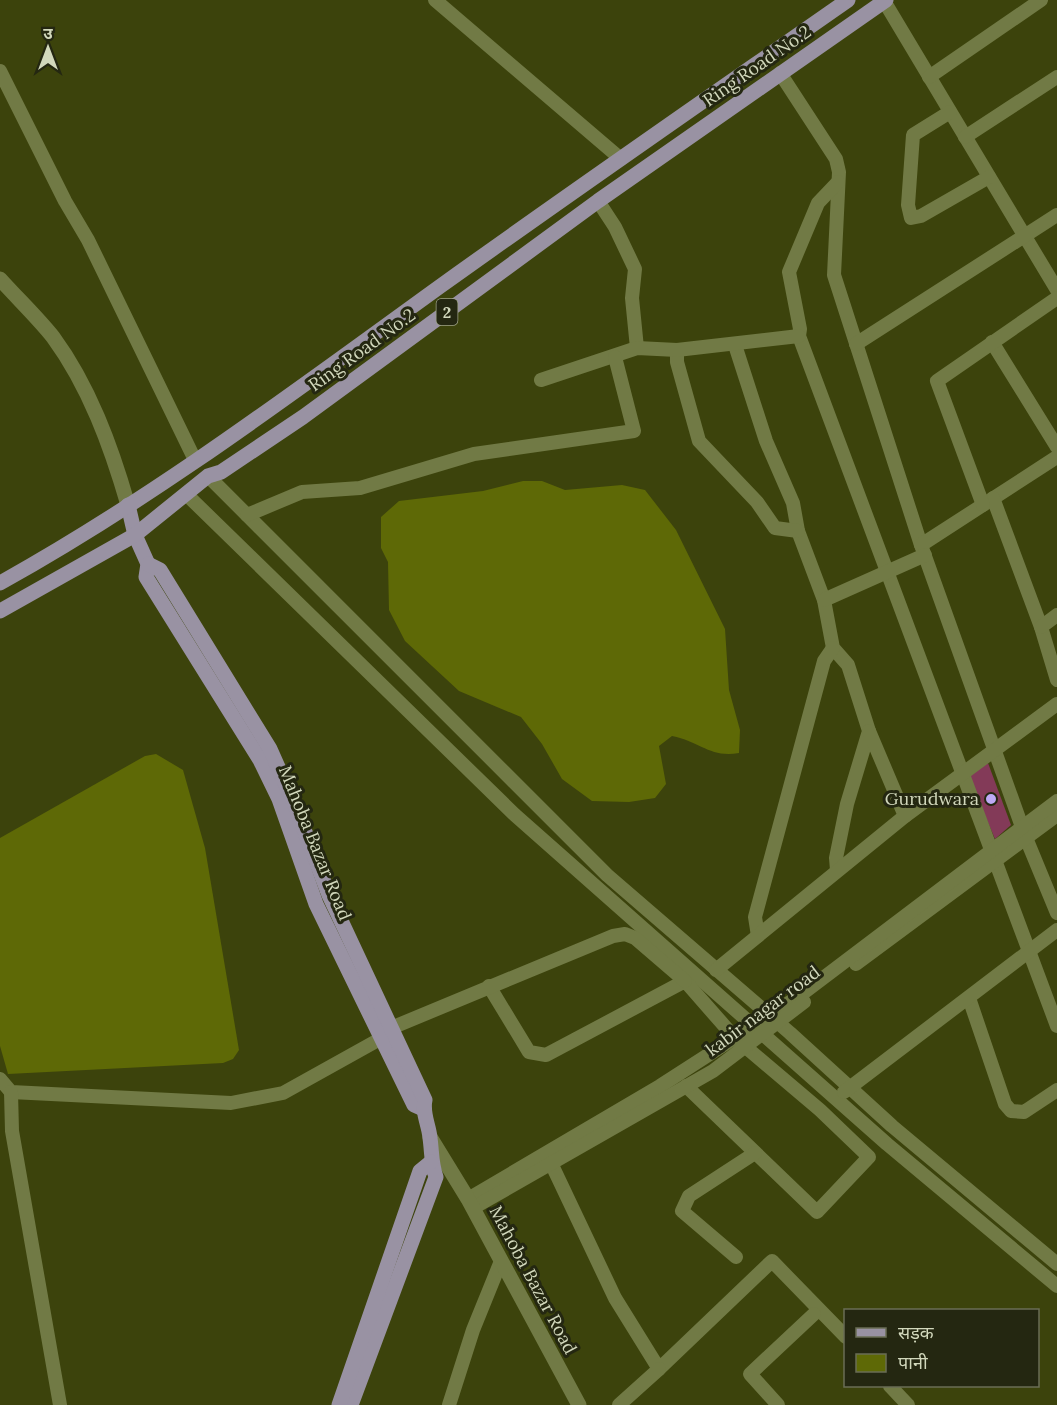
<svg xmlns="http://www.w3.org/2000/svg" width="1057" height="1405" font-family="Lora,'Noto Sans Devanagari',serif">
<rect width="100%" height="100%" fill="#3c430c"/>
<!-- green -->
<path fill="#833a58" d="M 988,763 L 1011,825 L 995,839 L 968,776 Z"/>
<!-- water -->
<g fill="#5e6906">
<path d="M 523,481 L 542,481 L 565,490 L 622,485 L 645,490 L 676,530 L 725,629 L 729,690 L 740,730 L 739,753 C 710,758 701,742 672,736 L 659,746 L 666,784 L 655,798 L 629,802 L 592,801 L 562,779 L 542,744 L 521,717 L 459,691 L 405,641 L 389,610 L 388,562 L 381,548 L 381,517 L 399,501 L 483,491 Z"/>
<path d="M 156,754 L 183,770 L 205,848 L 239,1050 L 233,1059 L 223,1063 L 8,1074 L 0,1046 L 0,838 L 145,756 Z"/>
</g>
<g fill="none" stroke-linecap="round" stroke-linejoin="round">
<!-- minor -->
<g stroke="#717a45" stroke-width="14">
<path d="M 435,0 L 621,159"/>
<path d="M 884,1 L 1057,290"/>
<path d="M 0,71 L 65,201 L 88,240 L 195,460"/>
<path d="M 780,73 L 836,159 L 839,172 L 834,275 L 921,545"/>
<path d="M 929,77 L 1041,0"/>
<path d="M 950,112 L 913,135 L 908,205 L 911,218 L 921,216 L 989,177"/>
<path d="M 965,137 L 1057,77"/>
<path d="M 838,182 L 818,203 L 789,272 L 800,329 L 799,336 L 1057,1026"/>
<path d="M 598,201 L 615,227 L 635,269 L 632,298 L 637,348"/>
<path d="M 992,342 L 1057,447"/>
<path d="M 856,344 L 1057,215"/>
<path d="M 735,345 L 766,441 L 793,503 L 798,531 L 824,600 L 833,648 L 848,665 L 869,731 L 847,804 L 836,858 L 837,870"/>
<path d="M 677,350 L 677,362 L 699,441 L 757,502 L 775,528 L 798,531"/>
<path d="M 541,380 L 637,348 L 677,350 L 799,336"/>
<path d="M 1057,457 L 921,545 L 1026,838 L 1057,913"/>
<path d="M 208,476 L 607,875 L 790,1033 L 892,1126 L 1057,1264"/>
<path d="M 186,494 L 515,815 L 887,1144 L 1057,1286"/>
<path d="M 993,498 L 1041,627 L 1057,680"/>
<path d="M 983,505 L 937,381 L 1057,298"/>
<path d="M 247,515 L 302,492 L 360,488 L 474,454 L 634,431 L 615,357"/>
<path d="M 824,600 L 925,555"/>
<path d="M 1041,627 L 1057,615"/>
<path d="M 869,731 L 905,816"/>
<path d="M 758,936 L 755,917 L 824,661 L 833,648"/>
<path d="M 856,964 L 1057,815"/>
<path d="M 716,970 L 905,816 L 1057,704"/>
<path d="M 489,986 L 529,1052 L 546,1055 L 685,981 L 735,1038 L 820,1110 L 869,1157 L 817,1212 L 686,1086"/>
<path d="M 969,998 L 1005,1104 L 1011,1111 L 1024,1112 L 1057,1090"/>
<path d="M 0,1079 L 11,1092 L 231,1103 L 283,1093 L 380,1039 L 391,1028 L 613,936 L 625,934 L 635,938 L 685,981"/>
<path d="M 11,1092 L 12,1131 L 60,1405"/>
<path d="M 844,1092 L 1057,930"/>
<path d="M 551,1163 L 615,1298 L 659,1369 L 772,1261 L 846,1337"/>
<path d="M 468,1199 L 660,1086 L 798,997 L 1057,801"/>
<path d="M 473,1208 L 713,1071 L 804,1002"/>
<path d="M 736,1257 L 682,1211 L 689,1196 L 755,1153"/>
<path d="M 890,1386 L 908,1405"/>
<path d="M 449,1405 L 473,1330 L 501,1261"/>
<path d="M 619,1405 L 659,1369"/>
<path d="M 778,1405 L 750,1374 L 814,1314"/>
</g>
<!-- tertiary -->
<g stroke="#717a45" stroke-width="15">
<path d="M 0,279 C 17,298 37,317 53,337 C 89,386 111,446 128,505"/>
<path d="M 430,1137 L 468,1199 L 579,1405"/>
</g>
<!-- primary -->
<g stroke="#9992a3" stroke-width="15">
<path d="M 128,505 L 135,535 L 148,564 L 146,577 L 260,760 L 279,799 L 316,904 L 414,1105 L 423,1109"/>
<path d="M 148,564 L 160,570 L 270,749 L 294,803 L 329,895 L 425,1100 C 422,1114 429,1125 430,1138 C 432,1152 431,1163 436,1177 L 351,1405"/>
<path d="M 0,583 C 155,497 298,389 442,285 C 576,189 712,95 848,0"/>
<path d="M 0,611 L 135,535 L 208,476 L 221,472 L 303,417 L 598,201 L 886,0"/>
<path d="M 339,1405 L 420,1171 L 431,1162"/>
</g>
</g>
<!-- markers -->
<circle fill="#bea9f5" stroke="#242711" stroke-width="2" cx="991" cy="799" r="6"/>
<g text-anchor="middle" stroke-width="6" stroke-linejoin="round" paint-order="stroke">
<!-- shield labels -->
<rect fill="#242711" stroke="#9ea389" stroke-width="1.5" x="436.5" y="299" width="21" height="26" rx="4.5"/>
<g font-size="16" font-weight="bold" fill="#d2d8bc">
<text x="447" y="318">2</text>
</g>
<!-- street labels -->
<g font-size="18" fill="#d2d8bc" stroke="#242711">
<text transform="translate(757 66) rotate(-35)" y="6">Ring Road No.2</text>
<text transform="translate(362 350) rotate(-36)" y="6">Ring Road No.2</text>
<text transform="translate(315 843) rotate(68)" y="6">Mahoba Bazar Road</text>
<text transform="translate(763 1011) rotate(-37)" y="6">kabir nagar road</text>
<text transform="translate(533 1280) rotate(62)" y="6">Mahoba Bazar Road</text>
</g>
<!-- poi labels -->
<g font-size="18" fill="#d2d8bc" stroke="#242711" text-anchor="end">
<text x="979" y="805">Gurudwara</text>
</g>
</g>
<!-- legend -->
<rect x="844" y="1309" width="195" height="78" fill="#242711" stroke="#6a6e55" stroke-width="1.5"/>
<rect x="856" y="1328" width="30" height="9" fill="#9992a3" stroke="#6a6e55" stroke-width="1.5"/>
<text x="898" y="1339" font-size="18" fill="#d2d8bc">सड़क</text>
<rect x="856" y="1354" width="30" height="18" fill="#5e6906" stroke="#6a6e55" stroke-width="1.5"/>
<text x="898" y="1369" font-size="18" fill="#d2d8bc">पानी</text>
<!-- north arrow -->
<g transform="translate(48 48)" stroke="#242711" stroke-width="4.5" paint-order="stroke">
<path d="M0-4.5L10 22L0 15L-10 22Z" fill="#d2d8bc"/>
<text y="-9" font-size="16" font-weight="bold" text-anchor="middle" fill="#d2d8bc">उ</text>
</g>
</svg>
